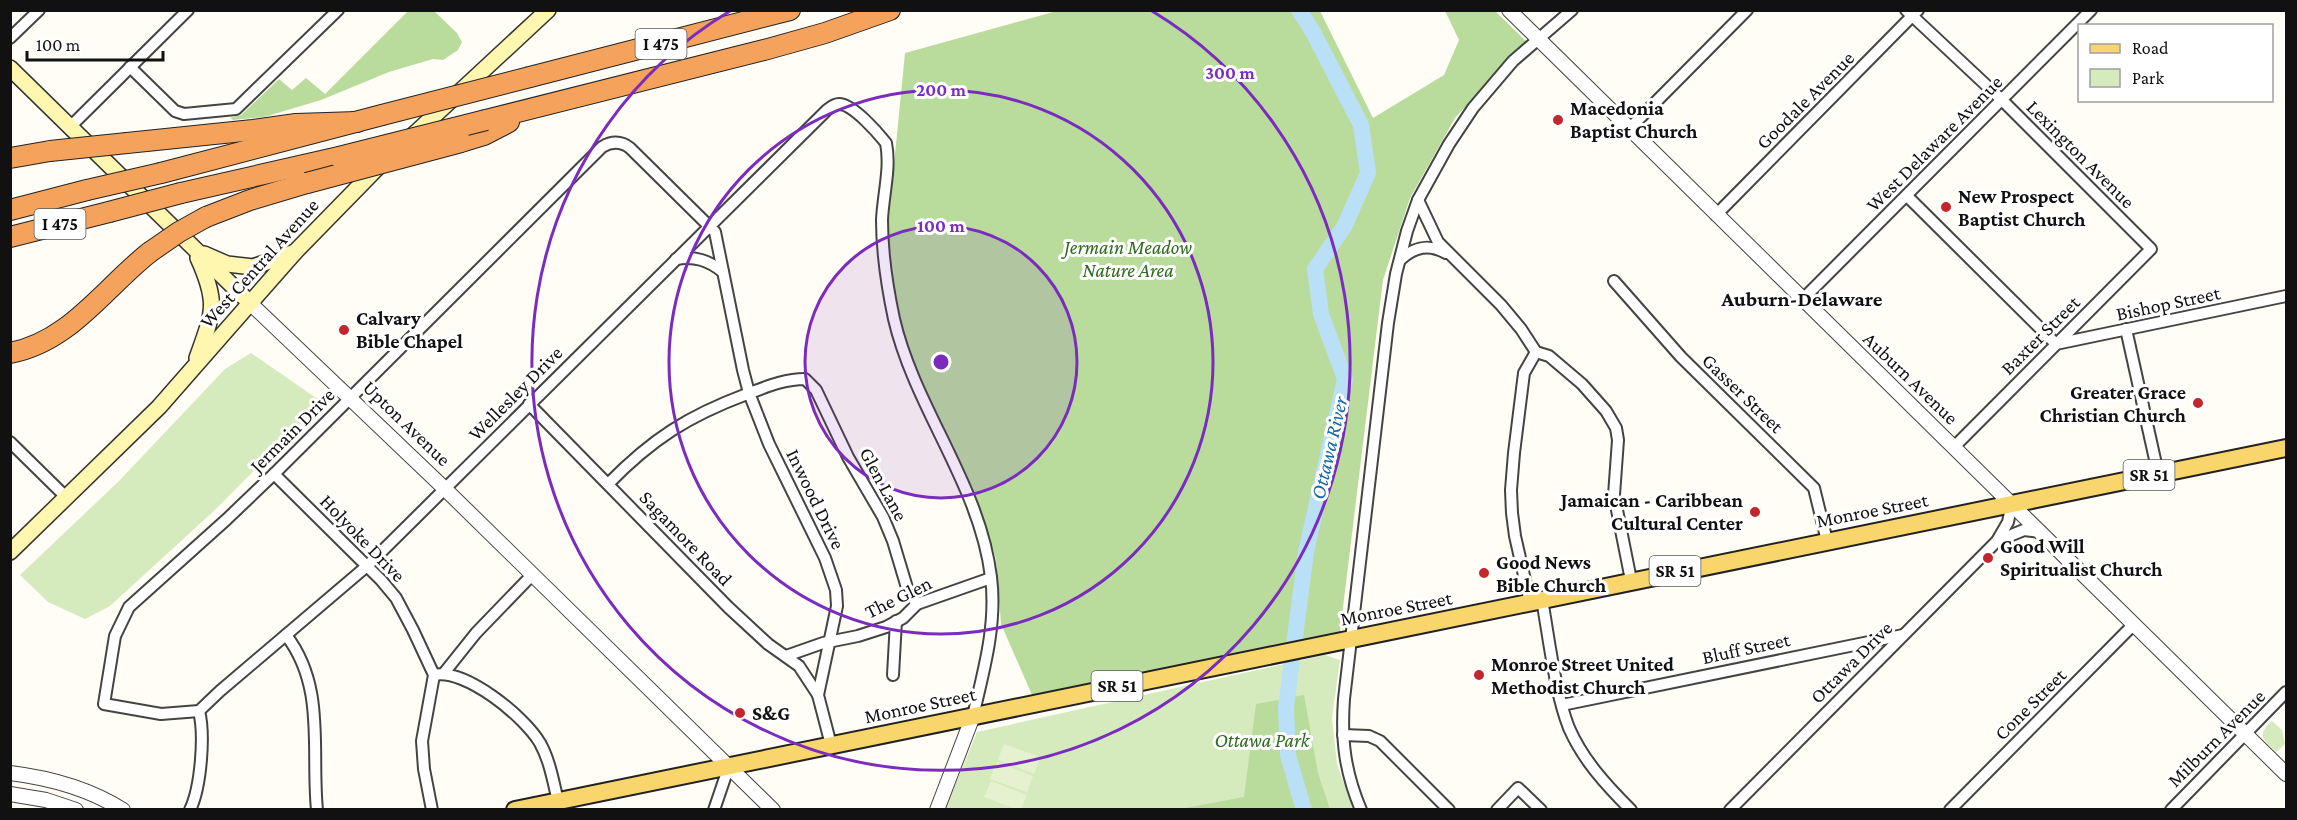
<svg xmlns="http://www.w3.org/2000/svg" width="2297" height="820" font-family="'Crimson Pro',serif">
<rect width="100%" height="100%" fill="#fffdf5"/>
<!-- green -->
<g fill="#d5ebbd">
<path d="M 251,353 L 322,402 L 216,509 L 110,606 L 85,619 L 48,602 L 20,575 L 119,481 L 225,369 Z"/>
<path d="M 1325,655 L 1340,660 L 1332,718 L 1337,764 L 1353,809 L 945,810 L 977,732 Z"/>
<path d="M 2272,721 L 2282,730 L 2285,744 L 2276,752 C 2263,739 2256,736 2272,721 Z"/>
</g>
<!-- forest -->
<g fill="#b9dc9c">
<path d="M 408,11 L 434,11 L 457,33 L 462,42 L 458,50 L 443,60 L 433,59 L 389,72 L 321,100 L 264,117 L 233,120 L 230,118 L 241,115 L 279,79 L 292,90 L 306,78 L 325,94 Z"/>
<path d="M 1057,11 L 1320,11 L 1373,118 L 1444,75 L 1459,40 L 1445,11 L 1495,11 L 1526,41 L 1455,118 L 1410,198 L 1383,280 L 1340,632 L 1032,695 L 1001,624 L 996,559 L 981,510 L 919,378 L 900,322 L 888,266 L 889,215 L 905,53 Z"/>
<path d="M 1304,695 L 1318,773 L 1330,809 L 1180,809 L 1244,797 L 1256,704 Z"/>
</g>
<!-- pitch -->
<g fill="#e6f2cf">
<path d="M 1004,744 L 1040,757 L 1034,774 L 998,760 Z"/>
<path d="M 997,762 L 1033,776 L 1027,792 L 990,779 Z"/>
<path d="M 991,781 L 1027,795 L 1021,809 L 1016,809 L 984,797 Z"/>
</g>
<g fill="none" stroke-linecap="round" stroke-linejoin="round">
<!-- river -->
<path stroke="#b9e0f7" stroke-width="16" d="M 1299,10 L 1313,32 L 1361,125 L 1368,173 L 1344,227 L 1315,269 L 1321,314 L 1345,379 L 1306,552 L 1286,707 L 1288,755 L 1304,810"/>
<!-- minor casing -->
<g stroke="#444" stroke-width="14">
<g id="minor">
<path d="M 1906,10 L 2002,100 L 2151,249 L 1954,447"/>
<path d="M 10,38 L 39,10"/>
<path d="M 130,67 L 175,111 L 184,114 L 236,109 L 338,10"/>
<path d="M 70,127 L 188,10"/>
<path d="M 1629,129 L 1747,10"/>
<path d="M 1907,196 L 2056,344 L 2286,296"/>
<path d="M 1418,200 L 1438,242 L 1501,305 L 1521,329 L 1536,352 L 1549,356 L 1582,384 L 1606,411 L 1616,428 L 1618,440 L 1614,495 L 1631,580"/>
<path d="M 1716,215 L 1918,10"/>
<path d="M 676,259 C 695,256 708,260 723,272"/>
<path d="M 1400,260 C 1415,246 1429,244 1446,253"/>
<path d="M 1614,281 L 1681,357 L 1814,488 L 1827,541"/>
<path d="M 1802,300 L 2091,10"/>
<path d="M 2126,329 L 2158,473"/>
<path d="M 529,404 L 728,607 L 768,644 L 799,666 L 818,695"/>
<path d="M 10,442 L 67,498"/>
<path d="M 274,474 L 381,580 L 396,598 L 413,630 L 434,675 L 422,741 L 424,769 L 432,810"/>
<path d="M 608,484 C 652,439 688,416 747,394 C 766,387 784,379 805,379 L 816,390 L 848,457 L 883,517 L 893,541 L 908,591 L 917,604"/>
<path d="M 1997,541 L 2024,530 L 2041,532"/>
<path d="M 1542,600 C 1549,638 1555,693 1569,728 C 1583,760 1606,785 1631,810"/>
<path d="M 1530,602 L 1515,536 L 1512,513 L 1511,490 L 1514,453 L 1524,373 L 1536,352"/>
<path d="M 286,635 C 326,687 311,749 317,810"/>
<path d="M 786,656 L 823,643 L 858,636 L 886,627 L 903,618 L 917,604 L 991,578"/>
<path d="M 444,673 L 476,633 L 532,575"/>
<path d="M 434,675 C 465,668 524,716 540,743 C 550,761 553,781 558,801"/>
<path d="M 893,675 L 896,621"/>
<path d="M 1562,705 L 1903,635"/>
<path d="M 1343,735 L 1369,736 L 1380,741 L 1449,810"/>
<path d="M 831,745 L 818,695 L 837,606 L 836,590 L 825,558 L 769,444 L 749,393 L 743,370 L 715,232 L 709,226 L 630,148 C 621,141 612,141 602,147 L 274,474 L 227,519 L 129,607 L 115,636 L 104,704 L 161,714 L 199,711 L 220,691 L 367,566 L 827,110 C 831,107 834,104 839,104 C 853,104 878,133 886,143 C 891,168 883,195 882,220 C 882,254 887,286 894,319 C 915,409 980,485 991,577 C 997,624 984,670 973,716"/>
<path d="M 190,810 C 201,787 205,735 199,711"/>
<path d="M 714,810 L 729,766"/>
<path d="M 1361,810 C 1345,772 1341,741 1344,699 L 1388,323 L 1396,274 L 1407,231 L 1418,200 L 1449,144 L 1473,108 L 1513,61 L 1572,10"/>
<path d="M 1497,810 L 1518,788 L 1541,810"/>
<path d="M 1730,810 L 1997,541 L 2008,522 L 2012,503"/>
<path d="M 1950,810 L 2134,624"/>
<path d="M 2171,810 L 2286,692"/>
</g>
</g>
<!-- tertiary casing -->
<g stroke="#444" stroke-width="16">
<g id="tertiary">
<path d="M 1509,10 L 2286,774"/>
<path d="M 250,303 L 444,488 L 773,810"/>
<path d="M 10,773 C 51,778 88,788 123,810"/>
<path d="M 10,794 L 46,800 L 76,810"/>
<path d="M 937,810 L 973,716"/>
</g>
</g>
<!-- secondary casing -->
<g stroke="#333" stroke-width="18">
<g id="secondary">
<path d="M 10,68 L 250,303"/>
<path d="M 408,140 L 548,10"/>
<path d="M 204,254 L 227,264 L 253,267 L 295,252"/>
<path d="M 197,358 C 213,313 219,304 198,258"/>
<path d="M 10,552 L 159,407 L 295,252 L 381,164"/>
</g>
</g>
<!-- primary casing -->
<g stroke="#222" stroke-width="20">
<path id="primary" d="M 515,810 L 2286,448"/>
</g>
<!-- motorway casing -->
<g stroke="#222" stroke-width="22">
<g id="motorway">
<path d="M 530,77 L 790,10"/>
<path d="M 486,120 L 764,50 L 825,33 L 890,10"/>
<path d="M 461,142 L 484,135 L 509,122"/>
<path d="M 127,143 L 253,130 L 296,124 L 357,122"/>
<path d="M 10,158 L 50,151"/>
<path d="M 161,173 L 382,115"/>
<path d="M 181,193 L 339,157"/>
<path d="M 10,210 L 87,190"/>
<path d="M 206,217 L 250,200 L 307,183"/>
<path d="M 10,237 L 109,212"/>
<path d="M 10,353 C 70,342 105,287 150,252"/>
</g>
</g>
<!-- minor -->
<use href="#minor" stroke="#fff" stroke-width="10"/>
<!-- tertiary -->
<use href="#tertiary" stroke="#fff" stroke-width="14"/>
<!-- secondary -->
<use href="#secondary" stroke="#fff6b0" stroke-width="15"/>
<!-- primary -->
<use href="#primary" stroke="#f9d66b" stroke-width="16"/>
<!-- motorway -->
<use href="#motorway" stroke="#f5a25d" stroke-width="20"/>
<!-- motorway-bridge casing -->
<g stroke="#222" stroke-width="22" stroke-linecap="butt">
<g id="motorway-bridge">
<path d="M 382,115 L 530,77"/>
<path d="M 50,151 L 127,143"/>
<path d="M 339,157 L 486,120"/>
<path d="M 307,183 L 461,142"/>
<path d="M 87,190 L 161,173"/>
<path d="M 109,212 L 181,193"/>
<path d="M 150,252 L 179,232 L 206,217"/>
</g>
</g>
<!-- motorway-bridge -->
<use href="#motorway-bridge" stroke="#f5a25d" stroke-width="20"/>
</g>
<!-- distance rings -->
<circle cx="941" cy="362" r="136" fill="#7b2cbf" fill-opacity=".12"/>
<g fill="none" stroke="#7b2cbf" stroke-width="3">
<circle cx="941" cy="362" r="136"/>
<circle cx="941" cy="362" r="272"/>
<path d="M1152 11A409 409 0 1 1 730 11"/>
</g>
<!-- markers -->
<g fill="#c4262e" stroke="#fff" stroke-width="2">
<circle cx="1558" cy="120" r="6"/>
<circle cx="1946" cy="207" r="6"/>
<circle cx="344" cy="330" r="6"/>
<circle cx="2198" cy="403" r="6"/>
<circle cx="1755" cy="512" r="6"/>
<circle cx="1988" cy="558" r="6"/>
<circle cx="1484" cy="573" r="6"/>
<circle cx="1479" cy="675" r="6"/>
<circle cx="740" cy="713" r="6"/>
</g>
<g text-anchor="middle" stroke-width="6" stroke-linejoin="round" paint-order="stroke">
<!-- shield labels -->
<g fill="#fff" stroke="#585858" stroke-width="1.5">
<rect x="635.5" y="29" width="51" height="30" rx="4.5"/>
<rect x="34.5" y="209" width="51" height="30" rx="4.5"/>
<rect x="2123.5" y="460" width="51" height="30" rx="4.5"/>
<rect x="1649.5" y="556" width="51" height="30" rx="4.5"/>
<rect x="1091.5" y="671" width="51" height="30" rx="4.5"/>
</g>
<g font-size="18" font-weight="bold" fill="#111">
<text x="661" y="50">I 475</text>
<text x="60" y="230">I 475</text>
<text x="2149" y="481">SR 51</text>
<text x="1675" y="577">SR 51</text>
<text x="1117" y="692">SR 51</text>
</g>
<!-- street labels -->
<g font-size="20" fill="#111" stroke="#fff">
<text transform="translate(1805 100) rotate(-45)" y="7">Goodale Avenue</text>
<text transform="translate(1934 143) rotate(-45)" y="7">West Delaware Avenue</text>
<text transform="translate(2081 154) rotate(45)" y="7">Lexington Avenue</text>
<text transform="translate(259 263) rotate(-48)" y="7">West Central Avenue</text>
<text transform="translate(2168 303) rotate(-12)" y="7">Bishop Street</text>
<text transform="translate(2040 335) rotate(-45)" y="7">Baxter Street</text>
<text transform="translate(1911 378) rotate(44)" y="7">Auburn Avenue</text>
<text transform="translate(515 393) rotate(-45)" y="7">Wellesley Drive</text>
<text transform="translate(1743 393) rotate(44)" y="7">Gasser Street</text>
<text transform="translate(407 423) rotate(44)" y="7">Upton Avenue</text>
<text transform="translate(292 430) rotate(-45)" y="7">Jermain Drive</text>
<text transform="translate(884 484) rotate(62)" y="7">Glen Lane</text>
<text transform="translate(816 499) rotate(64)" y="7">Inwood Drive</text>
<text transform="translate(1872 510) rotate(-11)" y="7">Monroe Street</text>
<text transform="translate(363 538) rotate(46)" y="7">Holyoke Drive</text>
<text transform="translate(686 538) rotate(46)" y="7">Sagamore Road</text>
<text transform="translate(898 597) rotate(-26)" y="7">The Glen</text>
<text transform="translate(1396 608) rotate(-11)" y="7">Monroe Street</text>
<text transform="translate(1746 648) rotate(-12)" y="7">Bluff Street</text>
<text transform="translate(1851 662) rotate(-45)" y="7">Ottawa Drive</text>
<text transform="translate(2030 704) rotate(-45)" y="7">Cone Street</text>
<text transform="translate(920 705) rotate(-12)" y="7">Monroe Street</text>
<text transform="translate(2216 738) rotate(-45)" y="7">Milburn Avenue</text>
</g>
<!-- poi labels -->
<g font-size="20" font-weight="bold" fill="#111" stroke="#fff" text-anchor="start">
<text x="1570" y="115">Macedonia<tspan x="1570" dy="23">Baptist Church</tspan></text>
<text x="1958" y="203">New Prospect<tspan x="1958" dy="23">Baptist Church</tspan></text>
<text x="356" y="325">Calvary<tspan x="356" dy="23">Bible Chapel</tspan></text>
<text x="2186" y="399" text-anchor="end">Greater Grace<tspan x="2186" dy="23">Christian Church</tspan></text>
<text x="1743" y="507" text-anchor="end">Jamaican - Caribbean<tspan x="1743" dy="23">Cultural Center</tspan></text>
<text x="2000" y="553">Good Will<tspan x="2000" dy="23">Spiritualist Church</tspan></text>
<text x="1496" y="569">Good News<tspan x="1496" dy="23">Bible Church</tspan></text>
<text x="1491" y="671">Monroe Street United<tspan x="1491" dy="23">Methodist Church</tspan></text>
<text x="752" y="720">S&amp;G</text>
</g>
<!-- park labels -->
<g font-size="20" font-style="italic" fill="#2f6b1f" stroke="#fff">
<text x="1128" y="254">Jermain Meadow<tspan x="1128" dy="23">Nature Area</tspan></text>
<text x="1262" y="747">Ottawa Park</text>
</g>
<!-- neighbourhood labels -->
<g font-size="21" font-weight="bold" fill="#111" stroke="#fff">
<text x="1802" y="306">Auburn-Delaware</text>
</g>
<!-- water labels -->
<g font-size="21" font-style="italic" fill="#1768a6" stroke="#fff">
<text transform="translate(1329 448) rotate(-77)" y="7">Ottawa River</text>
</g>
</g>
<circle cx="941" cy="362" r="9" fill="#7b2cbf" stroke="#fff" stroke-width="3"/>
<g font-size="18" text-anchor="middle" font-weight="bold" fill="#7b2cbf" stroke="#fff" stroke-width="6" stroke-linejoin="round" paint-order="stroke">
<text x="1230" y="79">300 m</text>
<text x="941" y="96">200 m</text>
<text x="941" y="232">100 m</text>
</g>
<!-- border -->
<rect width="2297" height="820" fill="none" stroke="#111111" stroke-width="24"/>
<!-- legend -->
<rect x="2078" y="24" width="195" height="78" fill="#ffffff" stroke="#a0a0a0" stroke-width="1.5"/>
<rect x="2090" y="44" width="30" height="9" fill="#f9d66b" stroke="#a0a0a0" stroke-width="1.5"/>
<text x="2132" y="54" font-size="18" fill="#111111">Road</text>
<rect x="2090" y="69" width="30" height="18" fill="#d5ebbd" stroke="#a0a0a0" stroke-width="1.5"/>
<text x="2132" y="84" font-size="18" fill="#111111">Park</text>
<!-- scale -->
<path d="M27 51v9h136v-9" fill="none" stroke="#111111" stroke-width="3"/>
<text x="36" y="51" font-size="18" fill="#111111" stroke="#ffffff" stroke-width="4.5" paint-order="stroke">100 m</text>
</svg>
